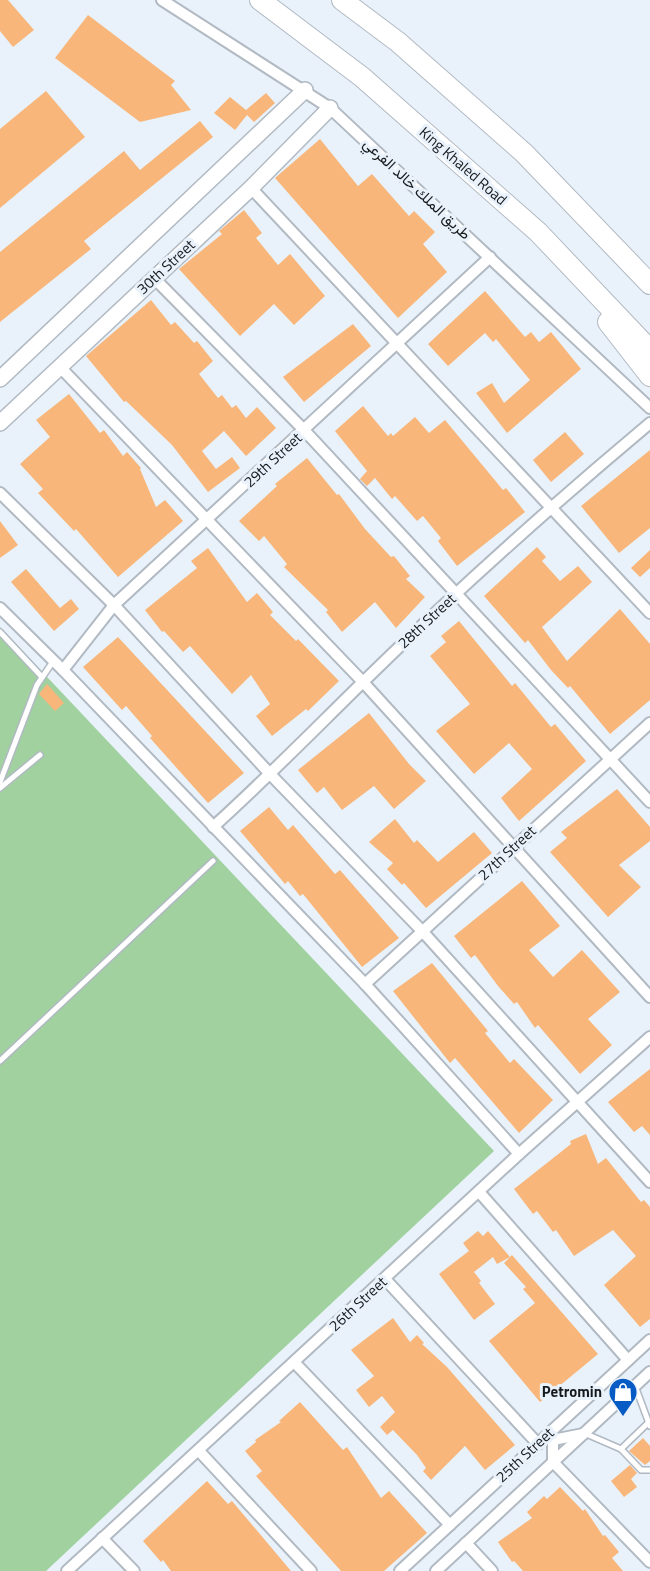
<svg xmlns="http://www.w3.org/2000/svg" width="650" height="1571" font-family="'Titillium Web',Vazirmatn,sans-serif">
<rect width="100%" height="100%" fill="#e9f2fb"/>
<!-- green -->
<path fill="#a0d19f" d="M 0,627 L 494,1151 L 46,1571 L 0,1571 Z"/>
<!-- building -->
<g fill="#f8b67a">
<path d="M 0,0 L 8,0 L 34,30 L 13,47 L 0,31 Z"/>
<path d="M 88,15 L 175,81 L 171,85 L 191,110 L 140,122 L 55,58 Z"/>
<path d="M 46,91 L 85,137 L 0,208 L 0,129 Z"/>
<path d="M 266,93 L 275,103 L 254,122 L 247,115 L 235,130 L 214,113 L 230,97 L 246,110 Z"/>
<path d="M 200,121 L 213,137 L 84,241 L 91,249 L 0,322 L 0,252 L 124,151 L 140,170 Z"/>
<path d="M 320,139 L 358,186 L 372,174 L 409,216 L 414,211 L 435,232 L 423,244 L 447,272 L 398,318 L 275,178 Z"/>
<path d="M 244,210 L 262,233 L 256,238 L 278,265 L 290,254 L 325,296 L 294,325 L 274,304 L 240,336 L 179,269 L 222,234 L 219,231 Z"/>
<path d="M 485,291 L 525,337 L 531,332 L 539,342 L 551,332 L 581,369 L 507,433 L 476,393 L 492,383 L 504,403 L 530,380 L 496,339 L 493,342 L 485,333 L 448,366 L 428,344 Z"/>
<path d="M 151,300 L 171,325 L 175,322 L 194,343 L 197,341 L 213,361 L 199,374 L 218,398 L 222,395 L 232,408 L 236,405 L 246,418 L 257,407 L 276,428 L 246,456 L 224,431 L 202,451 L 216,469 L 232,457 L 240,468 L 208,492 L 172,445 L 126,401 L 124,402 L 86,356 Z"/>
<path d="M 353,324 L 371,346 L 304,402 L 283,377 Z"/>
<path d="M 69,394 L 100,433 L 104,430 L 123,456 L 127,452 L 141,468 L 140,469 L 156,507 L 165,500 L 183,521 L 118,577 L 76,529 L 74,531 L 38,493 L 43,489 L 20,464 L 50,437 L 36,420 Z"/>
<path d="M 363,406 L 388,436 L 391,433 L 393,436 L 415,417 L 429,433 L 445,420 L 503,490 L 506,488 L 525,512 L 457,566 L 438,541 L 441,538 L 423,516 L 417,521 L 395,496 L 392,499 L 375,478 L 367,486 L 360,479 L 367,471 L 335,431 Z"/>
<path d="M 565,432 L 584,454 L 551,482 L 533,460 Z"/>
<path d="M 650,450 L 650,528 L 619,553 L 581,506 Z"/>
<path d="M 307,458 L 337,495 L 339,494 L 365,529 L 391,557 L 394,556 L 410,576 L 406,579 L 425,597 L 396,628 L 375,602 L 342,632 L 326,612 L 328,610 L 284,567 L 287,564 L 264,536 L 259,541 L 239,521 L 277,486 L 275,484 Z"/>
<path d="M 0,521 L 18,545 L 0,558 Z"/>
<path d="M 537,547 L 546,557 L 542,561 L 560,581 L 578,566 L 592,582 L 542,627 L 567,661 L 620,609 L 650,644 L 650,700 L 610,734 L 570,686 L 568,688 L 551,670 L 528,640 L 525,643 L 484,596 Z"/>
<path d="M 208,548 L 247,602 L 257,593 L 273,612 L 270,615 L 296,641 L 298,639 L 339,681 L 308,711 L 306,709 L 272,736 L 256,716 L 270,704 L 251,675 L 232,694 L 190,646 L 183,652 L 164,631 L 162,632 L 145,610 L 197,568 L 191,561 Z"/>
<path d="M 650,550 L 650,568 L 640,577 L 631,568 Z"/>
<path d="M 26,569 L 60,608 L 71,599 L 79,609 L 54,631 L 11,582 Z"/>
<path d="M 459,621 L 512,686 L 515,683 L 551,727 L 555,724 L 586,761 L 519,821 L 501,798 L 532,769 L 509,743 L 474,774 L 436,731 L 470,704 L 430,656 L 446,642 L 441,636 Z"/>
<path d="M 118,637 L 244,773 L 208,803 L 150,738 L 152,736 L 126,706 L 122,710 L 83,667 Z"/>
<path d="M 47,684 L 64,703 L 55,711 L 39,694 Z"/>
<path d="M 369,713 L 409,764 L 426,781 L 394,809 L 374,786 L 342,810 L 324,787 L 317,793 L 298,770 Z"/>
<path d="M 617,789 L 650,827 L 650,841 L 619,865 L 641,887 L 608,917 L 550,852 L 567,838 L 561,832 Z"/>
<path d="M 269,807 L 288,830 L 293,825 L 335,874 L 340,870 L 399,938 L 362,967 L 303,894 L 300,896 L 288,881 L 285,884 L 240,831 Z"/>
<path d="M 395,819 L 414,843 L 417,840 L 438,862 L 474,832 L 492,853 L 426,908 L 404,883 L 402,885 L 387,869 L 393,863 L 369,842 Z"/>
<path d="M 522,881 L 560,926 L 529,950 L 553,977 L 582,950 L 620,992 L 588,1019 L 612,1045 L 580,1074 L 538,1025 L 535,1028 L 517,1002 L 514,1004 L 498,986 L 475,955 L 471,958 L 454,936 Z"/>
<path d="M 432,963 L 488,1031 L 485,1033 L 510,1063 L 514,1059 L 553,1100 L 519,1133 L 455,1058 L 450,1063 L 393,991 Z"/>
<path d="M 650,1069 L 650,1135 L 642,1126 L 634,1132 L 608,1102 Z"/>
<path d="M 586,1134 L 598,1164 L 606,1158 L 641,1202 L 644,1200 L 650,1207 L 650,1319 L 640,1327 L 604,1285 L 636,1256 L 613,1230 L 574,1256 L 556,1230 L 553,1232 L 537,1211 L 533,1214 L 514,1189 L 571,1144 L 570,1141 Z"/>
<path d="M 478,1231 L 483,1236 L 488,1231 L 510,1257 L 497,1264 L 493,1257 L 474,1272 L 481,1281 L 479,1283 L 495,1304 L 474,1320 L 439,1274 L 469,1251 L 463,1243 Z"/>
<path d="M 512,1255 L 598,1354 L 540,1402 L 489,1341 L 535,1303 L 523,1289 L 526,1287 L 504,1263 Z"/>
<path d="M 393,1318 L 410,1342 L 417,1335 L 424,1343 L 422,1344 L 447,1367 L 515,1445 L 485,1470 L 465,1446 L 431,1480 L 423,1471 L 426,1468 L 417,1455 L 393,1430 L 387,1435 L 380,1427 L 395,1412 L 382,1396 L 369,1407 L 356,1390 L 374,1376 L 351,1350 Z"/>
<path d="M 300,1402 L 343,1450 L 347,1447 L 381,1498 L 389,1491 L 427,1533 L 384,1571 L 341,1571 L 256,1476 L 262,1471 L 245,1451 L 256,1442 L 255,1440 L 281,1422 L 279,1421 Z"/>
<path d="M 643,1438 L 650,1446 L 650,1461 L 645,1465 L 629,1451 Z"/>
<path d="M 630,1465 L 637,1473 L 631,1479 L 637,1487 L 624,1497 L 611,1481 Z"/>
<path d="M 207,1481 L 228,1504 L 232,1501 L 291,1571 L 171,1571 L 163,1560 L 161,1562 L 143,1541 Z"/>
<path d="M 560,1487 L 583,1511 L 585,1509 L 603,1536 L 605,1535 L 619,1552 L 612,1558 L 623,1571 L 523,1571 L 514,1561 L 512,1562 L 498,1542 L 532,1518 L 527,1512 L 544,1496 L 547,1499 Z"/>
</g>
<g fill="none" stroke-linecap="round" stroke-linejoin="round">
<!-- lane casing -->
<g stroke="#b1b9c2" stroke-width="8">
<g id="lane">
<path d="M 0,632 L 42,677"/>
<path d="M 0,782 L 37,685 L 54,660"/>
<path d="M 0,788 L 40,755"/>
<path d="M 0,1061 L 213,861"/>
<path d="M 635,1386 L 650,1426"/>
<path d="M 584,1433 L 621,1449 L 641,1470 L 650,1470"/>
<path d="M 621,1449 L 648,1423"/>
</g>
</g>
<!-- street casing -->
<g stroke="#b1b9c2" stroke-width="14">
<g id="street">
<path d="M 162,0 L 330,108 L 650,408"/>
<path d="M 251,188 L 650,613"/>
<path d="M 154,278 L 304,430 L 650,802"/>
<path d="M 60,367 L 363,682 L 650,997"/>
<path d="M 0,493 L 114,605 L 271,775 L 423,932 L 650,1182"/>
<path d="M 0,608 L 63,670 L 365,984 L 519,1154"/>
<path d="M 63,670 L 114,605 L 490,257"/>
<path d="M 213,827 C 265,780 313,731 363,682 C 455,592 551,506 650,423"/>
<path d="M 365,984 L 650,723"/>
<path d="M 480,1193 L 628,1360"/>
<path d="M 385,1279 L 538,1444"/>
<path d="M 294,1362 L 450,1525"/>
<path d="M 583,1434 L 553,1440 L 553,1462 L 650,1562"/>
<path d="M 199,1451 L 311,1571"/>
<path d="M 102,1538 L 134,1571"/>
<path d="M 466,1543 L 492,1571"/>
<path d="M 67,1571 L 519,1154 L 650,1037"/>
<path d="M 400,1571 L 650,1340"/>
<path d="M 436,1571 L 650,1372"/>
</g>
</g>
<!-- secondary casing -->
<g stroke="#b1b9c2" stroke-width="18">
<g id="secondary">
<path d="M 0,379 L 305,90"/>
<path d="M 0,423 L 251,188 L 330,108"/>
</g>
</g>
<!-- highway casing -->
<g stroke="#b1b9c2" stroke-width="22">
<g id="highway">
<path d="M 260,0 L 362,77 L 538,232 L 650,350"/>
<path d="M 342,0 L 398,42 L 524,153 L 650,284"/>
<path d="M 608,322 L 650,376"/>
</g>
</g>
<!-- lane -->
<use href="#lane" stroke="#fff" stroke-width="5"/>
<!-- street -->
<use href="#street" stroke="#fff" stroke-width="10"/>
<!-- secondary -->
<use href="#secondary" stroke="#fff" stroke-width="15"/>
<!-- highway -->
<use href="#highway" stroke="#fff" stroke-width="20"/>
</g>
<!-- icons -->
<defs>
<g id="shop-pin" transform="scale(1.5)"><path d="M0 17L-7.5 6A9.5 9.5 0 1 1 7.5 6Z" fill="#075bc4" stroke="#e9f2fb"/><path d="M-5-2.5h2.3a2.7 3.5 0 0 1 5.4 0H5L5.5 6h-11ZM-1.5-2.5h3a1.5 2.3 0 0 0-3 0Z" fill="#fff"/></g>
</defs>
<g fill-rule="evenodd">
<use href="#shop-pin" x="623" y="1392"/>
</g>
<g text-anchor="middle" stroke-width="6" stroke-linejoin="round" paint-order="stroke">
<!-- street labels -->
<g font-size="15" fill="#171a1d" stroke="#e9f2fb">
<text transform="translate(463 166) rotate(41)" y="5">King Khaled Road</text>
<text transform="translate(417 189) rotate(43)" y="5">طريق الملك خالد الفرعي</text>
<text transform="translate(166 267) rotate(-43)" y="5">30th Street</text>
<text transform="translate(273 460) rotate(-43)" y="5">29th Street</text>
<text transform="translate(427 621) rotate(-43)" y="5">28th Street</text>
<text transform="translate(507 853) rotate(-43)" y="5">27th Street</text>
<text transform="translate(358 1304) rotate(-43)" y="5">26th Street</text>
<text transform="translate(525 1455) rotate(-43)" y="5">25th Street</text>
</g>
<!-- poi labels -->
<g font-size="15" font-weight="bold" fill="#171a1d" stroke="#e9f2fb" text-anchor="end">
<text x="602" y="1397">Petromin</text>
</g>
</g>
</svg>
